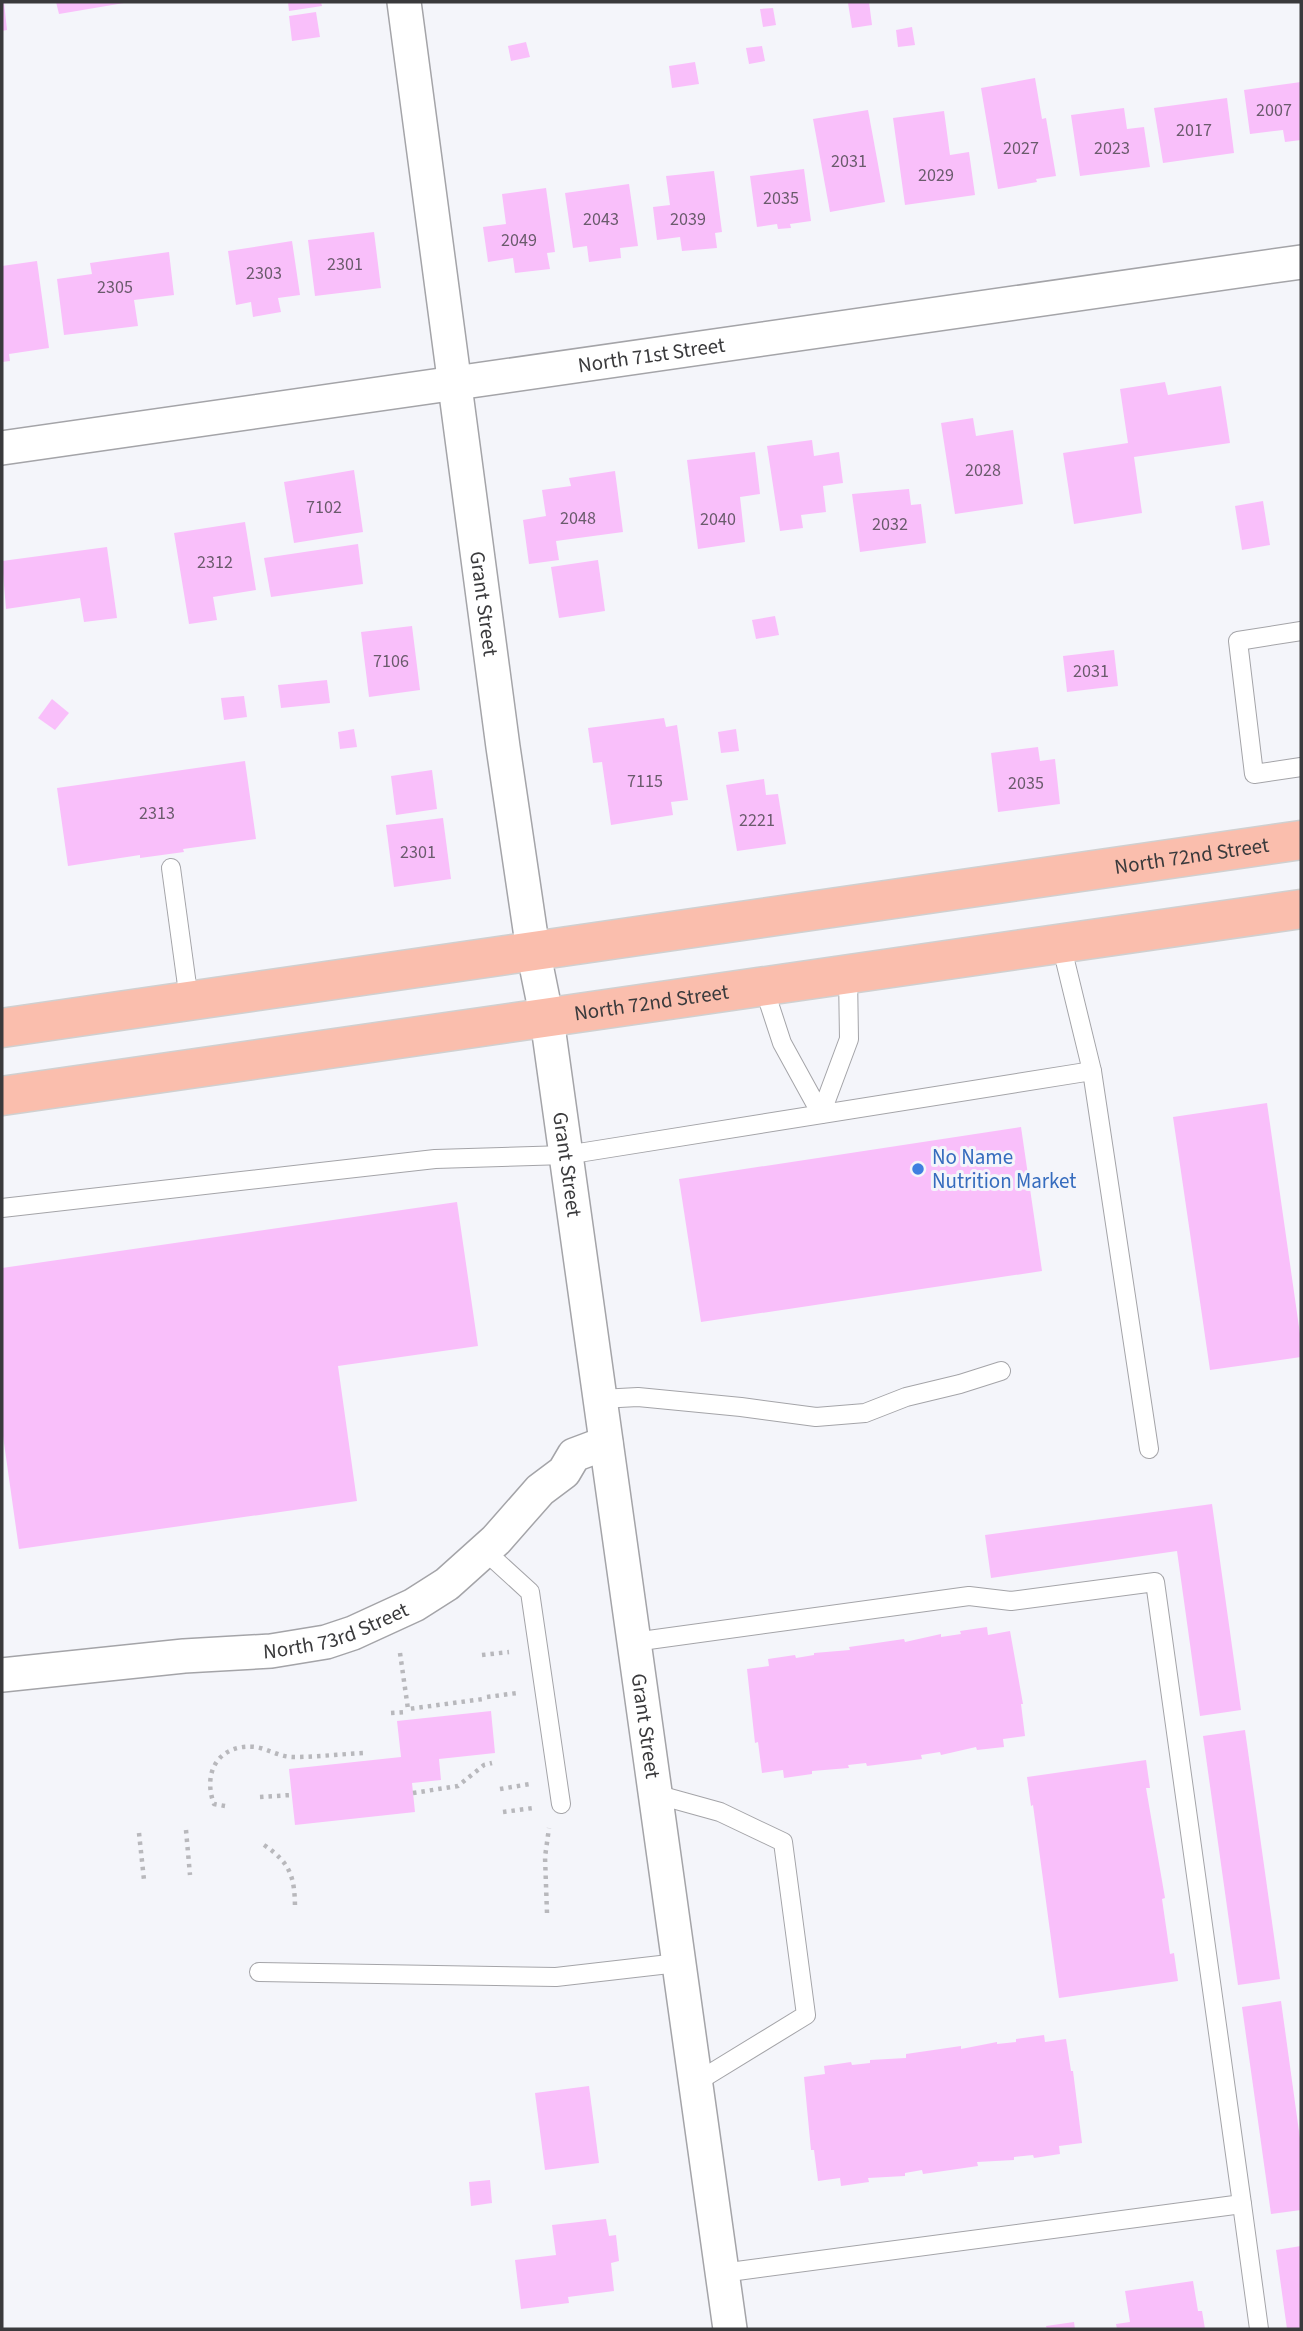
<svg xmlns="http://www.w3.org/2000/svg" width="1303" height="2331" font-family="'Source Sans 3',sans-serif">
<rect width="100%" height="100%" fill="#f4f5fa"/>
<!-- building -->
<g fill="#f9bffa">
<path d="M 2,2 L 4,2 L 7,30 L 2,31 Z"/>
<path d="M 56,2 L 124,2 L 124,3 L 59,14 Z"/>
<path d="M 288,2 L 321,2 L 322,6 L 289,11 Z"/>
<path d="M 869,2 L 872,25 L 852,28 L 848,3 Z"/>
<path d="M 773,8 L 776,25 L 763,27 L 760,9 Z"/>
<path d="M 316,12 L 320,37 L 292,41 L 289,16 Z"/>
<path d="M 912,27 L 915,45 L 898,47 L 896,30 Z"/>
<path d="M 526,42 L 530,57 L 511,61 L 508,46 Z"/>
<path d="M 762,46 L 765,61 L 749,64 L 746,48 Z"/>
<path d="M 695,62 L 699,84 L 672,88 L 669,66 Z"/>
<path d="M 1035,78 L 1042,119 L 1046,118 L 1056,176 L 1036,179 L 1037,182 L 998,189 L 981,88 Z"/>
<path d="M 1301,82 L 1301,140 L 1285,142 L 1283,130 L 1250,134 L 1244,90 Z"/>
<path d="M 1227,98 L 1234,153 L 1163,163 L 1154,108 Z"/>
<path d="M 1124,108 L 1127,129 L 1144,127 L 1150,167 L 1080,176 L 1071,115 Z"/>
<path d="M 868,110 L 885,202 L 830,212 L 813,119 Z"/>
<path d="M 944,111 L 950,155 L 969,152 L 975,195 L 905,205 L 893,118 Z"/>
<path d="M 804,169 L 811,221 L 790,224 L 791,228 L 778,229 L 777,224 L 757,227 L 750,176 Z"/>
<path d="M 714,171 L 722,232 L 715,233 L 717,248 L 682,251 L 680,237 L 657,240 L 653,207 L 670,205 L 666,176 Z"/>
<path d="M 629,184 L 638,246 L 620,248 L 621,258 L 589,262 L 587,246 L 573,248 L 565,193 Z"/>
<path d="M 546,188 L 555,252 L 547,253 L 550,269 L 515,273 L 513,258 L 488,262 L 483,227 L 506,224 L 502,194 Z"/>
<path d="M 374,232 L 381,288 L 315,296 L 308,240 Z"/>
<path d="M 292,241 L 300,295 L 278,298 L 281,312 L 253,317 L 251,302 L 236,305 L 228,251 Z"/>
<path d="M 169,252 L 174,295 L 134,300 L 138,326 L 64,335 L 57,279 L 92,274 L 90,263 Z"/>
<path d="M 37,261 L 49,348 L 9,354 L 10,361 L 2,362 L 2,266 Z"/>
<path d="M 1165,382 L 1168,395 L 1221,386 L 1230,443 L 1134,457 L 1142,513 L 1074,524 L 1063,453 L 1128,443 L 1120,389 Z"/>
<path d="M 973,418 L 976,436 L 1013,430 L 1023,504 L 955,514 L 941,423 Z"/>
<path d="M 812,440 L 814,456 L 839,452 L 843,483 L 823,486 L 826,512 L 801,515 L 803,528 L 780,531 L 767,446 Z"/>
<path d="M 755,452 L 760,494 L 740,497 L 745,542 L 698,549 L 687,460 Z"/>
<path d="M 354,470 L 363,532 L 294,543 L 284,482 Z"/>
<path d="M 615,471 L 623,532 L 556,541 L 559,560 L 529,564 L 523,520 L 546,516 L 542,490 L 571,486 L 569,478 Z"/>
<path d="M 909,489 L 911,505 L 921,504 L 926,543 L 860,552 L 852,494 Z"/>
<path d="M 1263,501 L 1270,545 L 1242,550 L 1235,506 Z"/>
<path d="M 245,522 L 256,590 L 213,597 L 217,620 L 189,624 L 174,533 Z"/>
<path d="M 358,544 L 363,584 L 271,597 L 264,558 Z"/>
<path d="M 107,547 L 117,618 L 84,622 L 80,598 L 6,609 L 2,561 Z"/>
<path d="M 598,560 L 605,611 L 559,618 L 551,567 Z"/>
<path d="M 775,616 L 779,635 L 756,639 L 752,620 Z"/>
<path d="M 412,626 L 420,690 L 369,697 L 361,632 Z"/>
<path d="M 1114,650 L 1118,686 L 1067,692 L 1063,656 Z"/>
<path d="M 327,680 L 330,703 L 281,708 L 278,685 Z"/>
<path d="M 244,696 L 247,717 L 224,720 L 221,698 Z"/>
<path d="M 52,699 L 69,713 L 55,730 L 38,718 Z"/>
<path d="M 664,718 L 666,727 L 677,725 L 688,800 L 671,802 L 673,815 L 611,825 L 602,762 L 593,763 L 588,728 Z"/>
<path d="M 354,729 L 357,747 L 340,749 L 338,732 Z"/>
<path d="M 736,729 L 739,751 L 721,753 L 718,732 Z"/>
<path d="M 1038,747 L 1040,761 L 1055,759 L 1060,804 L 998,812 L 991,753 Z"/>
<path d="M 245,761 L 256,839 L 183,849 L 184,852 L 140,858 L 140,855 L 68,866 L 57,788 Z"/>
<path d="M 432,770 L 437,809 L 396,815 L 391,776 Z"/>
<path d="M 764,779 L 766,795 L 778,794 L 786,844 L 737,851 L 726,785 Z"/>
<path d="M 443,818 L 451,879 L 394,887 L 386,825 Z"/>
<path d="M 1267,1103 L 1301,1341 L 1301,1357 L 1210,1370 L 1173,1117 Z"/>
<path d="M 1021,1127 L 1042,1271 L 701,1322 L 679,1179 Z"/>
<path d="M 457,1202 L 478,1346 L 338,1366 L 357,1501 L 19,1549 L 2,1429 L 2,1268 Z"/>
<path d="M 1212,1504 L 1241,1710 L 1200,1716 L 1177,1551 L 991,1578 L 985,1535 Z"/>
<path d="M 987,1627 L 988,1635 L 1010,1631 L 1023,1704 L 1021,1704 L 1025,1736 L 1003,1739 L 1004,1747 L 977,1750 L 976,1747 L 941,1755 L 940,1752 L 921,1755 L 922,1759 L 867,1766 L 866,1763 L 848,1765 L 849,1768 L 812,1771 L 812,1774 L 784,1778 L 783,1770 L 762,1773 L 758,1742 L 755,1743 L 747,1669 L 769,1666 L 768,1659 L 795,1655 L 796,1658 L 814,1655 L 814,1653 L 850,1650 L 849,1647 L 904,1639 L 905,1642 L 941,1634 L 941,1637 L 961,1634 L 960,1631 Z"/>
<path d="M 491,1711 L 495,1753 L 439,1759 L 441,1780 L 412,1783 L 415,1812 L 295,1825 L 289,1769 L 401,1757 L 397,1721 Z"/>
<path d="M 1245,1730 L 1280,1979 L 1238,1985 L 1203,1736 Z"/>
<path d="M 1146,1760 L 1150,1788 L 1146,1788 L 1165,1898 L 1162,1899 L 1170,1954 L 1174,1953 L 1178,1981 L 1059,1998 L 1033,1805 L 1031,1806 L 1027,1777 Z"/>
<path d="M 1281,2001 L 1301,2146 L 1301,2210 L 1271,2214 L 1242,2007 Z"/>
<path d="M 1044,2035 L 1045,2042 L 1066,2039 L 1071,2071 L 1073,2071 L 1082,2143 L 1059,2146 L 1060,2154 L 1034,2158 L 1033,2155 L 1014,2157 L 1014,2160 L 977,2162 L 978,2166 L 923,2174 L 922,2170 L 905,2173 L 905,2176 L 868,2178 L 869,2182 L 841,2186 L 840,2178 L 818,2181 L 814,2150 L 811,2150 L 804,2077 L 825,2074 L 824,2066 L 851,2062 L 852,2065 L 870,2063 L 870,2060 L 906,2058 L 906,2054 L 961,2046 L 961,2049 L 997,2042 L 997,2044 L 1016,2042 L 1016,2039 Z"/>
<path d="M 589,2086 L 599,2163 L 545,2170 L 535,2093 Z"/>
<path d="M 490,2180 L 492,2203 L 471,2206 L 469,2182 Z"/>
<path d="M 606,2219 L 609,2236 L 616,2235 L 619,2261 L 611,2263 L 614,2291 L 568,2297 L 569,2303 L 521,2309 L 515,2260 L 556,2255 L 552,2225 Z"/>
<path d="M 1301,2246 L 1301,2329 L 1287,2329 L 1276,2250 Z"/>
<path d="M 1193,2281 L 1198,2311 L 1202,2311 L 1205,2329 L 1117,2329 L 1116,2324 L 1130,2322 L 1125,2291 Z"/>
<path d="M 1074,2322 L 1075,2329 L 1047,2329 L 1046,2326 Z"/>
</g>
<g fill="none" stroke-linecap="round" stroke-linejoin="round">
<!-- service casing -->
<g stroke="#a4a4a8" stroke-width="20">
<g id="service">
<path d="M 1301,631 L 1238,641 L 1254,774 L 1301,767"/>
<path d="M 171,868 L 189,1000"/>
<path d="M 1061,944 L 1092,1071"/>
<path d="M 764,988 L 782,1043 L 821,1114 L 849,1039 L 848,975"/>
<path d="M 2,1208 L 435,1159 L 566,1155 L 1092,1071 L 1149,1449"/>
<path d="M 600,1399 L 638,1397 L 741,1407 L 816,1417 L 865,1413 L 906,1397 L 960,1384 L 1001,1371"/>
<path d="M 484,1550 L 530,1592 L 561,1804"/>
<path d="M 634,1642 L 969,1596 L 1011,1601 L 1155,1582 L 1242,2204 L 722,2273"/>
<path d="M 655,1794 L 720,1812 L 783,1842 L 806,2015 L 695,2083"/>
<path d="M 259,1972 L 556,1977 L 678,1963"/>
<path d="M 1242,2204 L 1259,2329"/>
</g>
</g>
<!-- minor casing -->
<g stroke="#a4a4a8" stroke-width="36">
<g id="minor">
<path id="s1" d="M 404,2 L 503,747 L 533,950 L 547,1019 L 730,2329"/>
<path id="s2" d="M 2,448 L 1301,262"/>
<path id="s3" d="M 2,1675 L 184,1656 L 271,1651 L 326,1642 L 353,1633 L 414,1605 L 447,1584 L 496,1540 L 540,1490 L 564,1472 L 574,1455 L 606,1443"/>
</g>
</g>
<!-- primary casing -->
<g stroke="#d0d0d0" stroke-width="41">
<g id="primary">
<path id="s4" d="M 2,1028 L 1301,840"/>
<path id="s5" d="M 2,1096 L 1301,909"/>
</g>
</g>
<!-- path -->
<g stroke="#b8b8bc" stroke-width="4.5" stroke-dasharray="3.5 5" stroke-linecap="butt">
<path d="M 400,1653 L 408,1709 L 483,1699"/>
<path d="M 482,1655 L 509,1652"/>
<path d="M 487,1697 L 517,1693"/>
<path d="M 391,1713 L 408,1712"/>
<path d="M 500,1789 L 530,1784"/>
<path d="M 413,1793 L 458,1786 L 484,1765 L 492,1763"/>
<path d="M 260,1797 L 291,1795"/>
<path d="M 225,1806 L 214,1804 C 202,1772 219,1743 256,1747 C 268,1749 280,1757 293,1757 C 317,1757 341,1754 365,1753"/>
<path d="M 503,1812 L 533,1808"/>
<path d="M 186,1830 L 190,1875"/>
<path d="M 139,1833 L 144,1880"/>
<path d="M 264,1845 C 291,1863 295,1878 295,1910"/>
<path d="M 547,1913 L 545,1857 L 549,1828"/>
</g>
<!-- service -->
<use href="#service" stroke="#fff" stroke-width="18"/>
<!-- minor -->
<use href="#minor" stroke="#fff" stroke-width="33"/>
<!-- primary -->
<use href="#primary" stroke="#fabead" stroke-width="38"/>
</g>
<!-- markers -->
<circle fill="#3f7fe0" stroke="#f4f5fa" stroke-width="2.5" cx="918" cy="1169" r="7"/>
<g text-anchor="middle" stroke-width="6" stroke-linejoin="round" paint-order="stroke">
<!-- number labels -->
<g font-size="18" fill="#6a5b6c">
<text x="1274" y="116">2007</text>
<text x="1194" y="136">2017</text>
<text x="1021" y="154">2027</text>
<text x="1112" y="154">2023</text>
<text x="849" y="167">2031</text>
<text x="936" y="181">2029</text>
<text x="781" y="204">2035</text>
<text x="601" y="225">2043</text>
<text x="688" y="225">2039</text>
<text x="519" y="246">2049</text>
<text x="345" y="270">2301</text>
<text x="264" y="279">2303</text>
<text x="115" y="293">2305</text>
<text x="983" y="476">2028</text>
<text x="324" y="513">7102</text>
<text x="578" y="524">2048</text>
<text x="718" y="525">2040</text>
<text x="890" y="530">2032</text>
<text x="215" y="568">2312</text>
<text x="391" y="667">7106</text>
<text x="1091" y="677">2031</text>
<text x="645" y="787">7115</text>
<text x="1026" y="789">2035</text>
<text x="157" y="819">2313</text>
<text x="757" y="826">2221</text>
<text x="418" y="858">2301</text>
</g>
<!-- street labels -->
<g font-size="21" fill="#3a3a3c" stroke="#f4f5fa">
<text dy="7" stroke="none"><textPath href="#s2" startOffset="656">North 71st Street</textPath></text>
<text dy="7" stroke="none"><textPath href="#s1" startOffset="607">Grant Street</textPath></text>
<text dy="7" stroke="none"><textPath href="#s4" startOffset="1202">North 72nd Street</textPath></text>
<text dy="7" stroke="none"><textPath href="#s5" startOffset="656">North 72nd Street</textPath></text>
<text dy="7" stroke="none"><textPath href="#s1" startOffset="1174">Grant Street</textPath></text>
<text dy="7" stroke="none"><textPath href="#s3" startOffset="338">North 73rd Street</textPath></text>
<text dy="7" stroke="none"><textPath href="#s1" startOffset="1741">Grant Street</textPath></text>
</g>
<!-- shop labels -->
<g font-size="21" fill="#366cbe" stroke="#f4f5fa" text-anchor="start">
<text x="932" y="1164">No Name<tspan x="932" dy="24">Nutrition Market</tspan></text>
</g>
</g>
<!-- border -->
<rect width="1303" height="2331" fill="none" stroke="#3a3a3c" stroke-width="7"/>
</svg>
